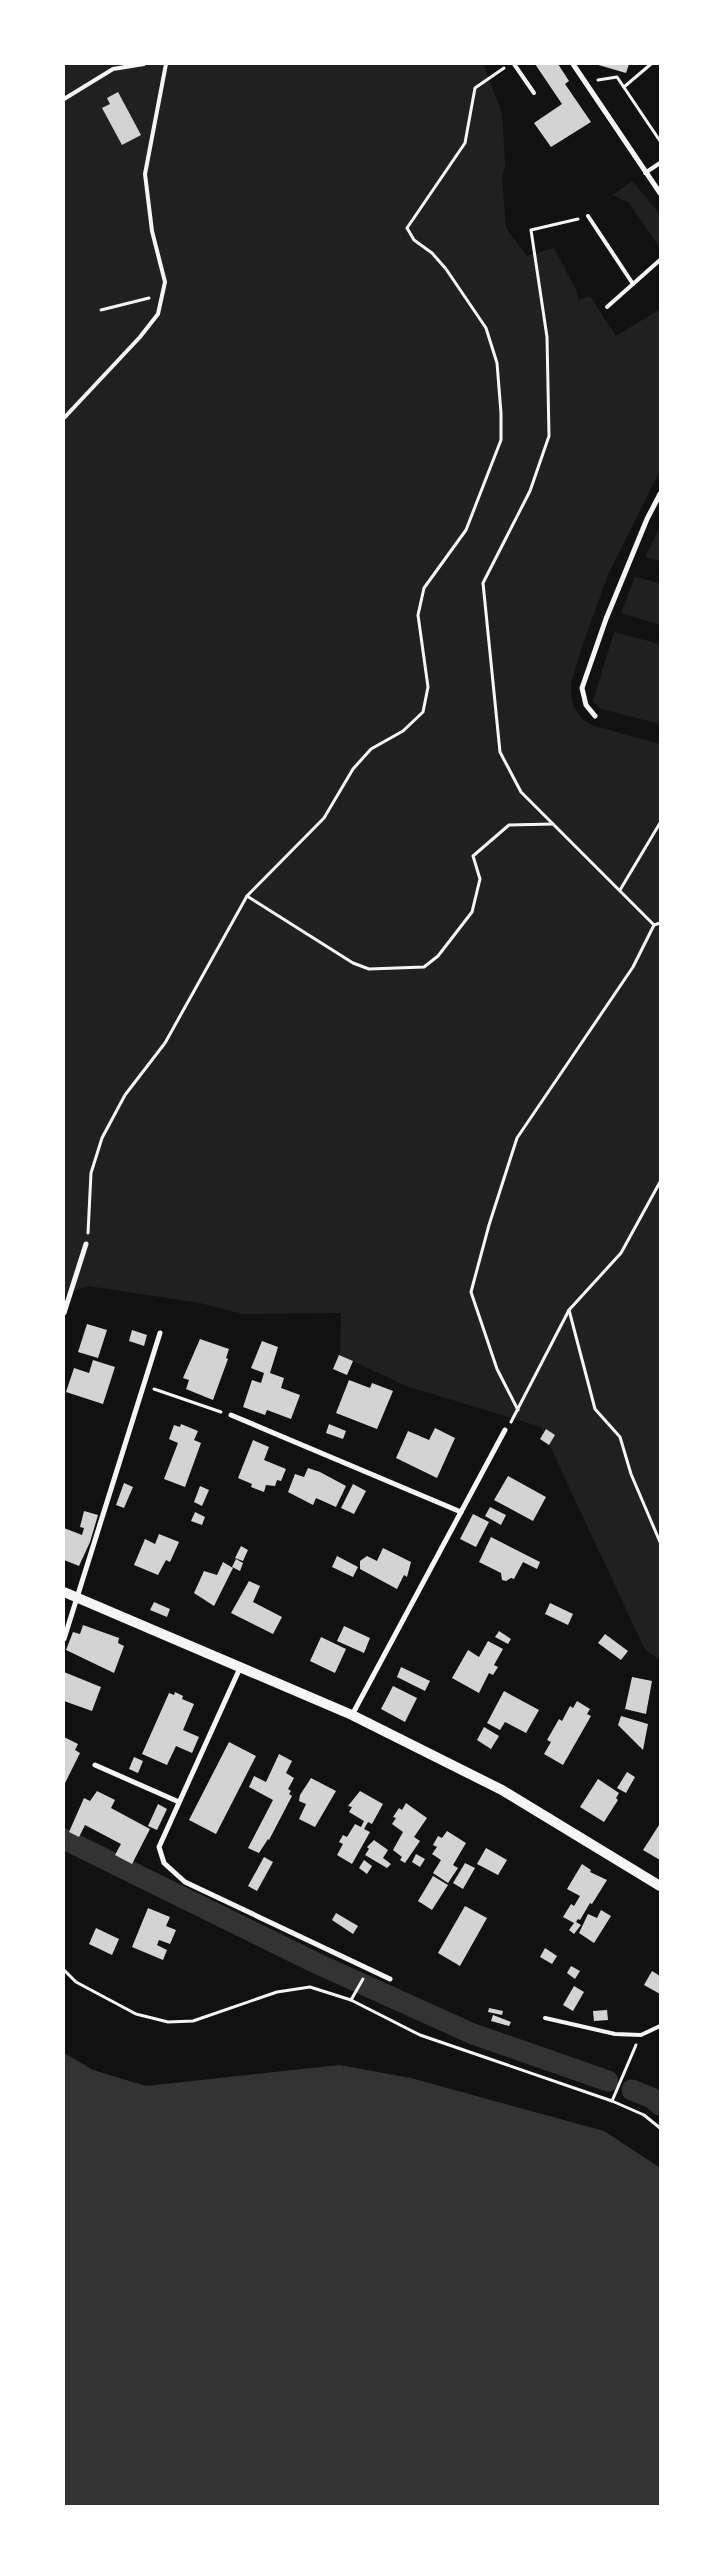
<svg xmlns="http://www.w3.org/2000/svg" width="724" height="2570" font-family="'Alegreya Sans',sans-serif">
<rect width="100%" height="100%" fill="#111"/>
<!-- green -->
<g fill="#202020">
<path d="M 64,64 L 483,64 L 501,110 L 503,125 L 505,167 L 502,178 L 506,228 L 527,256 L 554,248 L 576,290 L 578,300 L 590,296 L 616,336 L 660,309 L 660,470 L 608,575 L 584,641 L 571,683 L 571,696 L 574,708 L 582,719 L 591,725 L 660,744 L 660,1660 L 645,1650 L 541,1427 L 406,1386 L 340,1355 L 341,1313 L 243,1314 L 200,1303 L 88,1286 L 64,1295 Z"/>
<path d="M 632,181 L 660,214 L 660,248 L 629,203 L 613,195 Z"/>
<path d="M 660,527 L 660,561 L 645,557 Z"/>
<path d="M 635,577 L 660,583 L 660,625 L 621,613 Z"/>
<path d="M 614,632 L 660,644 L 660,724 L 601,709 L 593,701 Z"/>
</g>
<!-- water -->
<path fill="#333" d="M 64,2053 L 93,2070 L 146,2086 L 339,2065 L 411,2078 L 604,2131 L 659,2167 L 660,2506 L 64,2506 Z"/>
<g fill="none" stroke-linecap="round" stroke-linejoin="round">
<!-- canal -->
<g stroke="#333" stroke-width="21">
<path d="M 64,1839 L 318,1964 L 473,2034 L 608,2081"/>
<path d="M 632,2090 L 652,2098 L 660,2105"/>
</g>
</g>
<!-- building -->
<g fill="#d3d3d3">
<path d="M 535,64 L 558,64 L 569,81 L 565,84 L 591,122 L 551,147 L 534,123 L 562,104 Z"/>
<path d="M 595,64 L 629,64 L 626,73 Z"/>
<path d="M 118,92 L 141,135 L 122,145 L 102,108 L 110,104 L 107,98 Z"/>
<path d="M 87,1324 L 107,1330 L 98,1358 L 78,1352 Z"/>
<path d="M 132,1330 L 147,1335 L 144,1346 L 129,1341 Z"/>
<path d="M 200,1339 L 229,1349 L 226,1358 L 228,1359 L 213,1400 L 186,1389 L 189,1380 L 183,1378 Z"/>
<path d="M 262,1341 L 278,1347 L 270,1373 L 284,1378 L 281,1388 L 300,1395 L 291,1419 L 267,1410 L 265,1415 L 243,1407 L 252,1380 L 261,1383 L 264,1373 L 251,1368 Z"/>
<path d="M 339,1355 L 353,1361 L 347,1375 L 333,1369 Z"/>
<path d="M 93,1360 L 115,1367 L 103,1404 L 66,1392 L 74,1368 L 89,1373 Z"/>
<path d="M 349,1380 L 370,1388 L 372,1383 L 393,1391 L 377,1429 L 336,1413 Z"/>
<path d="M 181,1424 L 198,1431 L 194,1440 L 201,1443 L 185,1487 L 164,1479 L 178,1443 L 169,1439 L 174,1425 L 180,1427 Z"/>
<path d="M 329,1424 L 346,1431 L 343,1439 L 326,1433 Z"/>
<path d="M 435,1428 L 455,1438 L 437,1478 L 396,1458 L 408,1431 L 429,1440 Z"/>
<path d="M 546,1429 L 555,1435 L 549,1445 L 540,1439 Z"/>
<path d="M 253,1440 L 269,1447 L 264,1460 L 286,1469 L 281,1481 L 277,1480 L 275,1486 L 266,1485 L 264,1492 L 251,1487 L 252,1484 L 238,1478 Z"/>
<path d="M 308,1468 L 320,1472 L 346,1486 L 336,1507 L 316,1498 L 313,1505 L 288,1492 L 295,1474 L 304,1477 Z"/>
<path d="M 508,1476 L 546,1497 L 533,1521 L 494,1500 Z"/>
<path d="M 124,1483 L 133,1487 L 124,1508 L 116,1505 Z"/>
<path d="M 353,1484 L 366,1491 L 354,1514 L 341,1508 Z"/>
<path d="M 200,1486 L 209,1490 L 202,1506 L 194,1502 Z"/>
<path d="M 490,1507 L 506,1515 L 501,1525 L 485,1516 Z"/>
<path d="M 84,1511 L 98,1515 L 90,1542 L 79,1566 L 64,1560 L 64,1528 L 82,1535 L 84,1528 L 80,1527 Z"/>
<path d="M 195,1512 L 205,1517 L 202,1525 L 191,1521 Z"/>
<path d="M 473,1514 L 489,1522 L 476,1547 L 460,1539 Z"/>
<path d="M 159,1534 L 179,1542 L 170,1562 L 166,1560 L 158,1575 L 134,1565 L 145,1539 L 155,1544 Z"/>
<path d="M 491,1537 L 540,1562 L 537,1569 L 523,1562 L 514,1579 L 511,1578 L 506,1581 L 502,1580 L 501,1573 L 479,1562 Z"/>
<path d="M 241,1546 L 248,1550 L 243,1561 L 235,1558 Z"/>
<path d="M 383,1548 L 411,1562 L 407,1577 L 404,1575 L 397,1589 L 360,1569 L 360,1561 L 367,1556 L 377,1561 Z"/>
<path d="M 337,1556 L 358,1567 L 353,1577 L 332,1567 Z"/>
<path d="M 236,1559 L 243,1563 L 240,1571 L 232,1567 Z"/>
<path d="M 223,1562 L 233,1568 L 214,1606 L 194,1593 L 204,1571 L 217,1575 Z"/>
<path d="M 249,1581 L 260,1586 L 253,1602 L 282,1617 L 273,1634 L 231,1613 Z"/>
<path d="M 154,1602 L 170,1609 L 167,1617 L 150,1610 Z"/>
<path d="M 550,1603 L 573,1614 L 568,1625 L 545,1614 Z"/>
<path d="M 83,1625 L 119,1638 L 118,1643 L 124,1646 L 114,1673 L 66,1650 L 73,1632 L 80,1634 Z"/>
<path d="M 344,1626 L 370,1638 L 364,1653 L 337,1641 Z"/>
<path d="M 499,1631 L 511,1639 L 508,1644 L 495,1637 Z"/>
<path d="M 605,1634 L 628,1651 L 621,1660 L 598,1643 Z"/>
<path d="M 321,1637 L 346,1649 L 335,1673 L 310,1661 Z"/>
<path d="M 488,1641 L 503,1649 L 494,1665 L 498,1667 L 493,1675 L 489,1673 L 479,1693 L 452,1678 L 468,1650 L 479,1657 Z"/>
<path d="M 401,1667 L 430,1681 L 425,1691 L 397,1677 Z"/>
<path d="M 64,1672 L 101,1687 L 92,1711 L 64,1701 Z"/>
<path d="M 632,1677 L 652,1681 L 646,1714 L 625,1709 Z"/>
<path d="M 393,1686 L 417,1698 L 405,1722 L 381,1709 Z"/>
<path d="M 504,1691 L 539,1710 L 526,1733 L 505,1722 L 500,1730 L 487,1723 Z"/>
<path d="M 175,1692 L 183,1696 L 182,1699 L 194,1704 L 183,1730 L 199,1737 L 192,1753 L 176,1746 L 167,1765 L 142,1754 L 169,1693 L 174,1695 Z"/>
<path d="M 577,1701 L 590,1709 L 587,1714 L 591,1716 L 563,1765 L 544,1754 L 551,1742 L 547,1740 L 559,1719 L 562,1721 L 570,1706 L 573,1708 Z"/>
<path d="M 621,1716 L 648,1724 L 643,1750 L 618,1725 Z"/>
<path d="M 484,1727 L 499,1736 L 491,1749 L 477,1740 Z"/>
<path d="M 64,1737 L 78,1744 L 75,1750 L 80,1753 L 64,1785 Z"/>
<path d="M 229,1742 L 256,1756 L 216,1834 L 189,1820 Z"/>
<path d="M 279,1754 L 292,1761 L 286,1773 L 294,1778 L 288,1789 L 291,1791 L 289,1794 L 292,1796 L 269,1840 L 268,1839 L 259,1853 L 248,1848 L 273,1800 L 249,1787 L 254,1776 L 266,1782 Z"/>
<path d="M 134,1757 L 143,1761 L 138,1773 L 129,1769 Z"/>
<path d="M 627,1772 L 635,1777 L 626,1793 L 617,1788 Z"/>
<path d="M 311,1778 L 336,1791 L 315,1827 L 299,1819 L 306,1804 L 299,1801 L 300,1795 Z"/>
<path d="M 598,1779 L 619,1793 L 616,1798 L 618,1800 L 604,1822 L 580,1807 Z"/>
<path d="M 97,1791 L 115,1800 L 111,1808 L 150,1829 L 132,1864 L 115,1855 L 121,1844 L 85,1825 L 79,1837 L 69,1832 L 84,1798 L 90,1801 Z"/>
<path d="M 360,1791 L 383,1804 L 372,1824 L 368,1822 L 364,1829 L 370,1832 L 352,1864 L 337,1855 L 343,1844 L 339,1842 L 343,1835 L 347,1837 L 355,1824 L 361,1827 L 364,1821 L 349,1812 L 352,1807 L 348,1806 Z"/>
<path d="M 406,1803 L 427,1818 L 414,1837 L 420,1841 L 405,1863 L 400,1860 L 402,1857 L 393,1850 L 403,1832 L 392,1824 L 396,1818 L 393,1817 L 399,1808 L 402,1810 Z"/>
<path d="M 158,1804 L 167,1809 L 157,1830 L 148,1826 Z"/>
<path d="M 659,1825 L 660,1826 L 660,1860 L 643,1850 Z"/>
<path d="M 447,1831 L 466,1843 L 453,1865 L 458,1868 L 448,1883 L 433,1873 L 441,1860 L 432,1854 L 437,1847 L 433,1845 L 438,1836 L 442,1838 Z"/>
<path d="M 374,1840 L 388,1850 L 383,1858 L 391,1864 L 387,1868 L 365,1855 L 369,1849 L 367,1847 Z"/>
<path d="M 486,1848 L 507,1860 L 498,1875 L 477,1864 Z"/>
<path d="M 416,1854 L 425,1859 L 420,1867 L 412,1862 Z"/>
<path d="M 264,1857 L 273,1862 L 257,1891 L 248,1886 Z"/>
<path d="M 364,1860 L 372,1866 L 367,1874 L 359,1868 Z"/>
<path d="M 465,1863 L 475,1868 L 463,1889 L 453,1883 Z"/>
<path d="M 582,1864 L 591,1870 L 590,1872 L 607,1880 L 592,1904 L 590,1903 L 580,1920 L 578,1919 L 576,1922 L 581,1925 L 574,1934 L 569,1930 L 574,1923 L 563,1917 L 571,1904 L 574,1906 L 580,1896 L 567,1889 Z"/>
<path d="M 433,1876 L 448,1885 L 432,1910 L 418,1901 Z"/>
<path d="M 465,1906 L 487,1918 L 460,1966 L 438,1953 Z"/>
<path d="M 148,1908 L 170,1917 L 166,1926 L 176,1930 L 170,1944 L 159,1940 L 157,1945 L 167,1950 L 163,1960 L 132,1947 Z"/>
<path d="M 601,1910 L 611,1916 L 594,1943 L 579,1933 L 588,1914 L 597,1918 Z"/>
<path d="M 336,1913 L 358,1926 L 353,1934 L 332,1920 Z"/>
<path d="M 96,1928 L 119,1939 L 112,1955 L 89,1944 Z"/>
<path d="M 545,1948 L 557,1956 L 552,1964 L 540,1957 Z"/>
<path d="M 571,1966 L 580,1971 L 575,1979 L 567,1973 Z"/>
<path d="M 652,1971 L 660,1976 L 660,1994 L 644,1985 Z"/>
<path d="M 574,1986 L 584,1992 L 573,2011 L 563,2005 Z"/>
<path d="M 489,2008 L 503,2011 L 502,2015 L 488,2012 Z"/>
<path d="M 607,2010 L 608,2020 L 594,2021 L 593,2011 Z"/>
<path d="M 493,2015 L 511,2022 L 509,2026 L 491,2021 Z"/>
</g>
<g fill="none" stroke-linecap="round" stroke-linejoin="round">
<!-- path -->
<g stroke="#f5f5f5" stroke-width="3">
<path d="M 598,80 L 617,77 L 660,141"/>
<path d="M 624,87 L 651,64"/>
<path d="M 578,219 L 531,230 L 547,337 L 549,436 L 530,491 L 483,583 L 500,752 L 521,792 L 654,925"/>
<path d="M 101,310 L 149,298"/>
<path d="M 620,890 L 660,823"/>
<path d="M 247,896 L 353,963 L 369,969 L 424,967 L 438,956 L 472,912 L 480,879 L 473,856 L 509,825 L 553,824"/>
<path d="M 88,1233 L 91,1173 L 102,1138 L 125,1095 L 165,1043 L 247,896 L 324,818 L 353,769 L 371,749 L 403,731 L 423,712 L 428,687 L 418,615 L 424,588 L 466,530 L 501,440 L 501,413 L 497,363 L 486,328 L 446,269 L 432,253 L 414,240 L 407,228 L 465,143 L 475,88 L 504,68"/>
<path d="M 569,1310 L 595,1409 L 620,1437 L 631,1474 L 660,1542"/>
<path d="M 154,1389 L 221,1412"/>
<path d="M 518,1410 L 497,1369 L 471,1292 L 489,1225 L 517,1138 L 633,967 L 654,925 L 660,923"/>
<path d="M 511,1422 L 569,1310 L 621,1253 L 660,1182"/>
<path d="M 64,1970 L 76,1982 L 136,2014 L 168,2022 L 193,2021 L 277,1992 L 310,1987 L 351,2000 L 420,2035 L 612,2101 L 644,2115 L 660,2128"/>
<path d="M 351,2000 L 363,1979"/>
<path d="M 612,2101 L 636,2045"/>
</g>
<!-- service -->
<g stroke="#f5f5f5" stroke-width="4">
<path d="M 514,64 L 534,93"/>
<path d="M 64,99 L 113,69 L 144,64"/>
<path d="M 645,173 L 660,163"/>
<path d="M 588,216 L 633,284"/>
<path d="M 607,307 L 660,260"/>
<path d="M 64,418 L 140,337 L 158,314 L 165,282 L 152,231 L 145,174 L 166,64"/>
<path d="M 545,2018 L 615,2034 L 641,2035 L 660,2026"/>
</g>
<!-- minor -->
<g stroke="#f5f5f5" stroke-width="5">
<path d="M 573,64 L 660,193"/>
<path d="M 595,716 L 586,705 L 582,688 L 606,619 L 647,519 L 660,494"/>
<path d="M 64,1313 L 86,1244"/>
<path d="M 231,1415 L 461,1512"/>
<path d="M 64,1639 L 160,1333"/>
<path d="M 240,1668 L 159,1847 L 164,1863 L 185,1882 L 390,1979"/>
<path d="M 352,1715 L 505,1430"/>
<path d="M 95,1765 L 179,1802"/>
</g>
<!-- secondary -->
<path stroke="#f5f5f5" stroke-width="10" d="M 64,1592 L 352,1715 L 502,1790 L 660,1886"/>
</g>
<!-- border -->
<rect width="724" height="2570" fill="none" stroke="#ffffff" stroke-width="130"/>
</svg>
